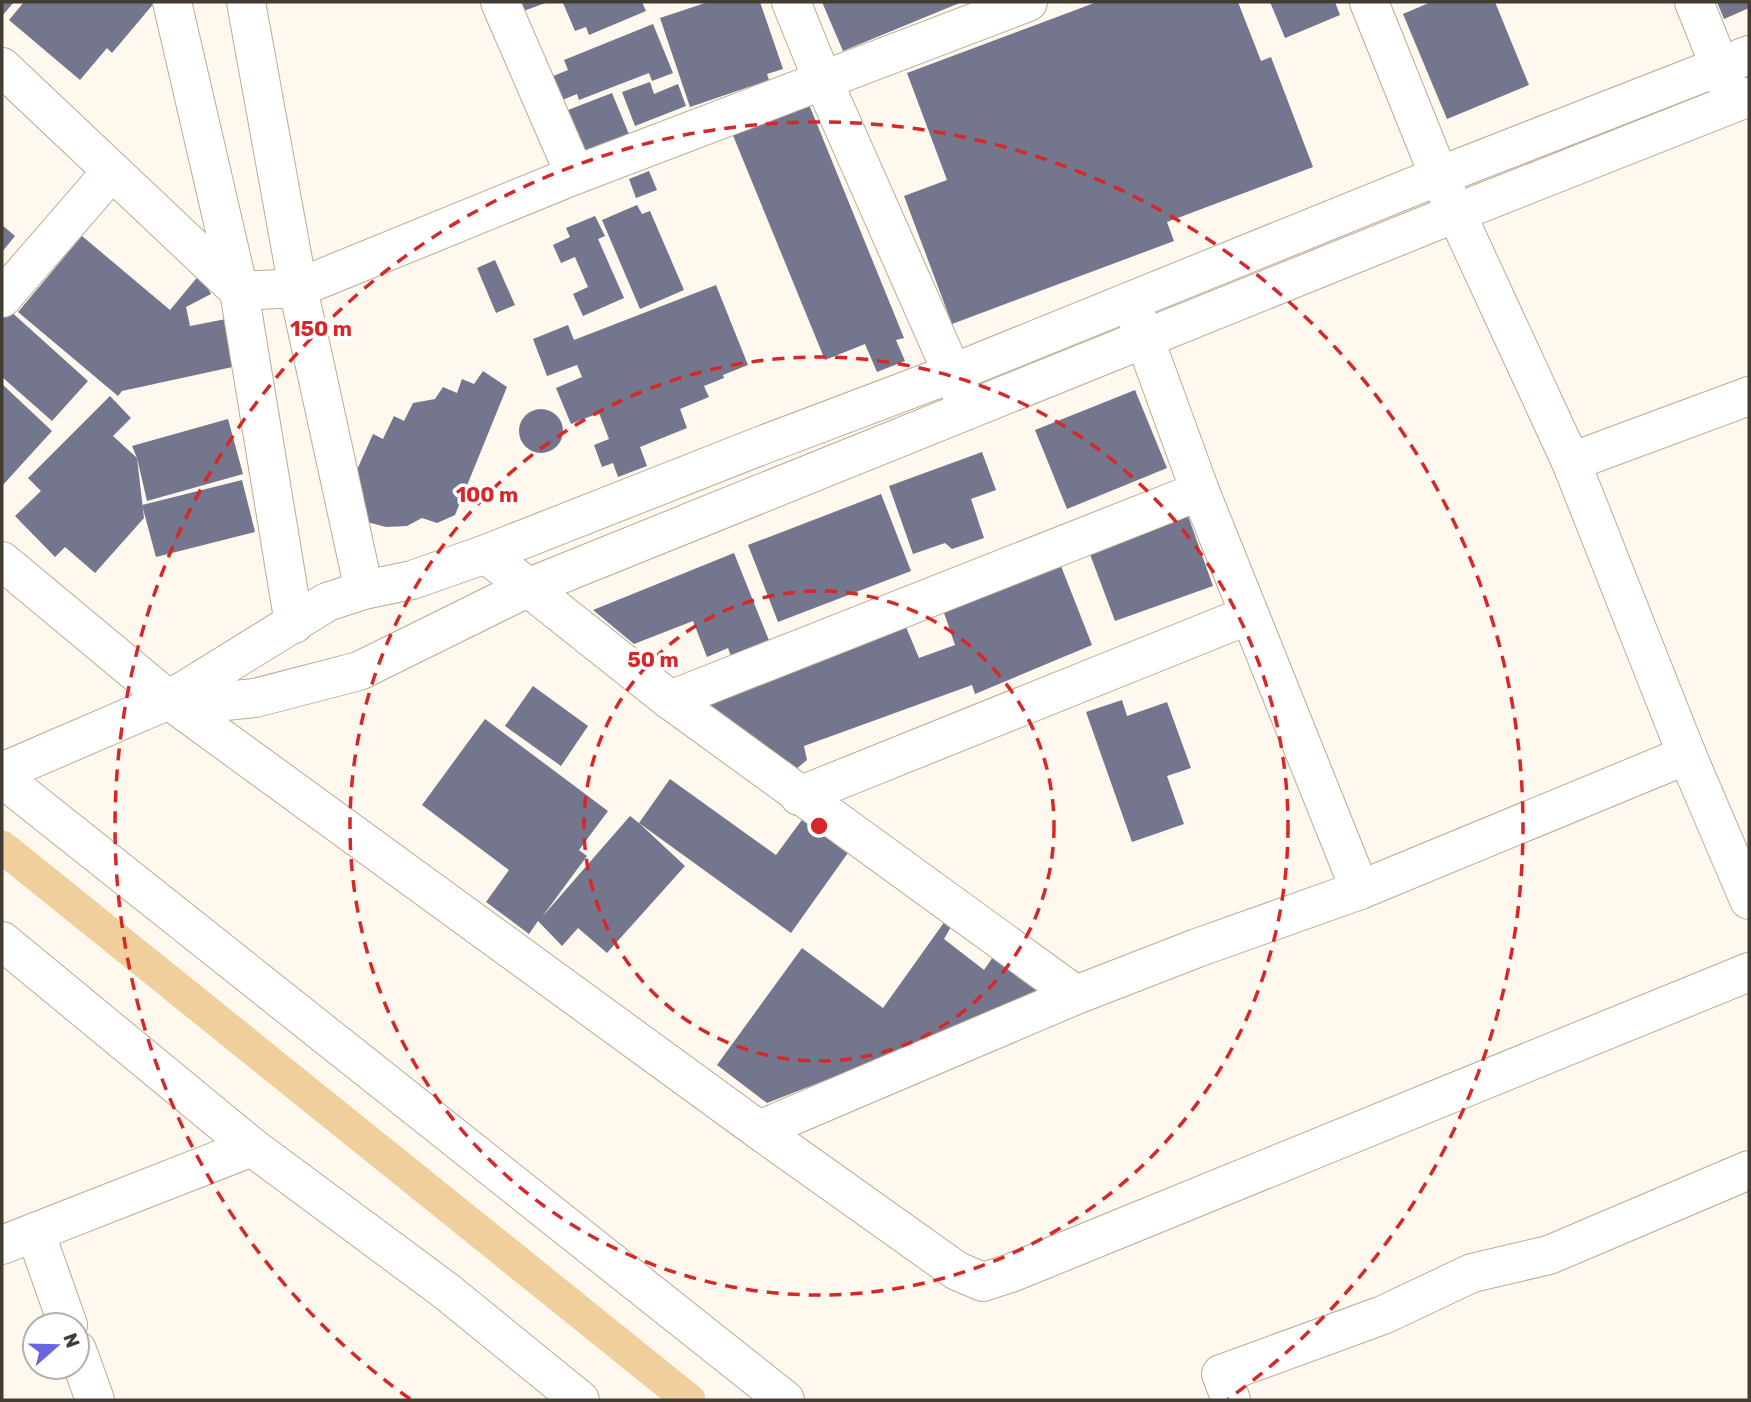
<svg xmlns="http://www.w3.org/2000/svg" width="1751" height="1402" font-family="Rubik,sans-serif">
<rect width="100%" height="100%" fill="#fef8ee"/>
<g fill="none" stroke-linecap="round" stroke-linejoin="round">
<!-- canal -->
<path stroke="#f0cf9d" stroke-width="33" d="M 2,847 L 689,1400"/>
</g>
<!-- building -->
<g fill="#73768d">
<path d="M 2,2 L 14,2 L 2,16 Z"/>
<path d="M 24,2 L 155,2 L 112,53 L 107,48 L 80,80 L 9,20 Z"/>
<path d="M 517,2 L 548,2 L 521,12 Z"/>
<path d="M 566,2 L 642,2 L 646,11 L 589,35 L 586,27 L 575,31 L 563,3 Z"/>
<path d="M 708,2 L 760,2 L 783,69 L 767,74 L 769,80 L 690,107 L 660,18 Z"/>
<path d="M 822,2 L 962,2 L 843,51 Z"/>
<path d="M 1097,2 L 1238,2 L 1261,61 L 1271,57 L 1313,167 L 1167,222 L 1174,241 L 952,324 L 904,196 L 947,180 L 907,73 Z"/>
<path d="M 1270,2 L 1335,2 L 1340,15 L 1285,38 Z"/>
<path d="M 1431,2 L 1495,2 L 1529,85 L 1447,119 L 1403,14 Z"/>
<path d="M 1717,2 L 1749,2 L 1749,8 L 1724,19 Z"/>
<path d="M 653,24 L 673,73 L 652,81 L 649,73 L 579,100 L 577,94 L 555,103 L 546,79 L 568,70 L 564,60 Z"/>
<path d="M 650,82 L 654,94 L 678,84 L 686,106 L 635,126 L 622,92 Z"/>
<path d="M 612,93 L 631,139 L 587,156 L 568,110 Z"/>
<path d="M 808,102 L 904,338 L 896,340 L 905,361 L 877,372 L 865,344 L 825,360 L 732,133 Z"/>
<path d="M 649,171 L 657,190 L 636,198 L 629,179 Z"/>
<path d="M 637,205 L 642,214 L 650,211 L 684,290 L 640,309 L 602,220 Z"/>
<path d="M 595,216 L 605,236 L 598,239 L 624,298 L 583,316 L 573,294 L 588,287 L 575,257 L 561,263 L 553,245 L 570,237 L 566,228 Z"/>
<path d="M 2,225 L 15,236 L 2,252 Z"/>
<path d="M 82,236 L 170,310 L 200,274 L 211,294 L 186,307 L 190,326 L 226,319 L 237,366 L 122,391 L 118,396 L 18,312 Z"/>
<path d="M 495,260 L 515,305 L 496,313 L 477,268 Z"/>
<path d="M 716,285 L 748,365 L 723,375 L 724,378 L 704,386 L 709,397 L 680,409 L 687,428 L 640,447 L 647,466 L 618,477 L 613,463 L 602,467 L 594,445 L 609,439 L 599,413 L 571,424 L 556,388 L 582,377 L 577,365 L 547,376 L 533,339 L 568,325 L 574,340 Z"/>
<path d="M 8,309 L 88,381 L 52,421 L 2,377 L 2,316 Z"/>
<path d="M 483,371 L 507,387 L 455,515 L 437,523 L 422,518 L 407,526 L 386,527 L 367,522 L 356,472 L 373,434 L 383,439 L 394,416 L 404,421 L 413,403 L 435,399 L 443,387 L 457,393 L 462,379 L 474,384 Z"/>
<path d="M 2,384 L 52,431 L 2,486 Z"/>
<path d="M 1135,390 L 1167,468 L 1067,509 L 1035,430 Z"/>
<path d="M 110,396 L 131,418 L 113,436 L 137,458 L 132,446 L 228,419 L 243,474 L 147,501 L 137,458 L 144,518 L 95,573 L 65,547 L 55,557 L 15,516 L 41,491 L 28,478 Z"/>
<circle cx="541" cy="431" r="22"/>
<path d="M 982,452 L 996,490 L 971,499 L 984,538 L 952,549 L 945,543 L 913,554 L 889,486 Z"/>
<path d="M 242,480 L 255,532 L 156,557 L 142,505 Z"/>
<path d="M 881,494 L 911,571 L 778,622 L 748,545 Z"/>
<path d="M 1187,513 L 1213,586 L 1115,621 L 1088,549 Z"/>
<path d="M 734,553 L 770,643 L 732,659 L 728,648 L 707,657 L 693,621 L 634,644 L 593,610 Z"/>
<path d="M 1061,566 L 1092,645 L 975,694 L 972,685 L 804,746 L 807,760 L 796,769 L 704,700 L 906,627 L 919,658 L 955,645 L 942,607 Z"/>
<path d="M 533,686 L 588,726 L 561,766 L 505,726 Z"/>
<path d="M 1122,700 L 1127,716 L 1167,702 L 1191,768 L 1167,776 L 1184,824 L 1132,842 L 1086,712 Z"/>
<path d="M 485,719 L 608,811 L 579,850 L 587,856 L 542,917 L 630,816 L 639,823 L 685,866 L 607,953 L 578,928 L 562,946 L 538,921 L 529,934 L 486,902 L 509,870 L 422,805 Z"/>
<path d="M 670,779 L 776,855 L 804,817 L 850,850 L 791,933 L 639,823 Z"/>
<path d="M 945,921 L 952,925 L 944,939 L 984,970 L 993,957 L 1044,995 L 767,1103 L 717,1065 L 802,948 L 883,1008 Z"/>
</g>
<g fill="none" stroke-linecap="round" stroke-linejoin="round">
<!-- minor casing -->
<g stroke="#bbab95" stroke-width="40">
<g id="minor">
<path d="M 172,2 L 239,291 L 294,624"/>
<path d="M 246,2 L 298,288 L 364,590"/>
<path d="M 500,2 L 575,175"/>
<path d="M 791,2 L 821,76 L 966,404"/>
<path d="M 1369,2 L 1439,176 L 1571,462 L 1687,755 L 1749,900"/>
<path d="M 1694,2 L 1732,97"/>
<path d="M 2,67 L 239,291 L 298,288 L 575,175 L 1028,2"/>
<path d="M 2,298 L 112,171"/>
<path d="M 1133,307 L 1200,491 L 1360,890"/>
<path d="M 1571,462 L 1749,396"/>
<path d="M 486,554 L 670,700 L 1076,995"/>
<path d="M 2,561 L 169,700 L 759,1130 L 957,1271 L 983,1282 L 1011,1273 L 1749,972"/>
<path d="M 670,700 L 1200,491"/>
<path d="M 799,796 L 1249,615"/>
<path d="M 2,941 L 252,1147 L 446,1291 L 580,1400"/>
<path d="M 759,1130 L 1076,995 L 1197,948 L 1360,890 L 1687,755"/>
<path d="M 35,1232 L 68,1325"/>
<path d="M 2,1245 L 252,1147"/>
<path d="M 77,1350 L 95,1400"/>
<path d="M 1231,1400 L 1221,1374 L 1383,1315 L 1472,1273 L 1549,1255 L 1749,1170"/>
</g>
</g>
<!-- major casing -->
<g stroke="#bbab95" stroke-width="40">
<g id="major">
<path d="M 169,700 L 206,703 L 255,698 L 359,671 L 527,588 L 1456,213 L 1749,97"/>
<path d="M 2,772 L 169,700 L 327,602 L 364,590 L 412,580 L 486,554 L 760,446 L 953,373 L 1439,176 L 1749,55"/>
<path d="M 2,778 L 785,1400"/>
</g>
</g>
<!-- minor -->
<use href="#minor" stroke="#fff" stroke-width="38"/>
<!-- major -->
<use href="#major" stroke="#fff" stroke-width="38"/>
</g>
<!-- distance rings -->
<g fill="none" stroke="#d62828" stroke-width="3.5" stroke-dasharray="12 9">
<circle cx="819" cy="826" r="235"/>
<circle cx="819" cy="826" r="469"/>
<path d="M410 1399A704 704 0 1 1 1228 1399"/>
</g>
<circle cx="819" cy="826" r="10" fill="#d62828" stroke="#fff" stroke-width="3.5"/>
<g font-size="21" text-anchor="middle" font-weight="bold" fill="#d62828" stroke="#fff" stroke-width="7" stroke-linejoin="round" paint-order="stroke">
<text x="321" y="336">150 m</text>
<text x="487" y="502">100 m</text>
<text x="653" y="667">50 m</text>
</g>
<!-- border -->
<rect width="1751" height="1402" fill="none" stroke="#423c32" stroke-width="7"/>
<!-- north arrow -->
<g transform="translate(56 1346) rotate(70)"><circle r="33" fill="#ffffff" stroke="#b3b1ad" stroke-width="2"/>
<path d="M0-5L12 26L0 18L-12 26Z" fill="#6a66e0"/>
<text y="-10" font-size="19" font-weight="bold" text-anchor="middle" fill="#423c32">N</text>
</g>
</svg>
